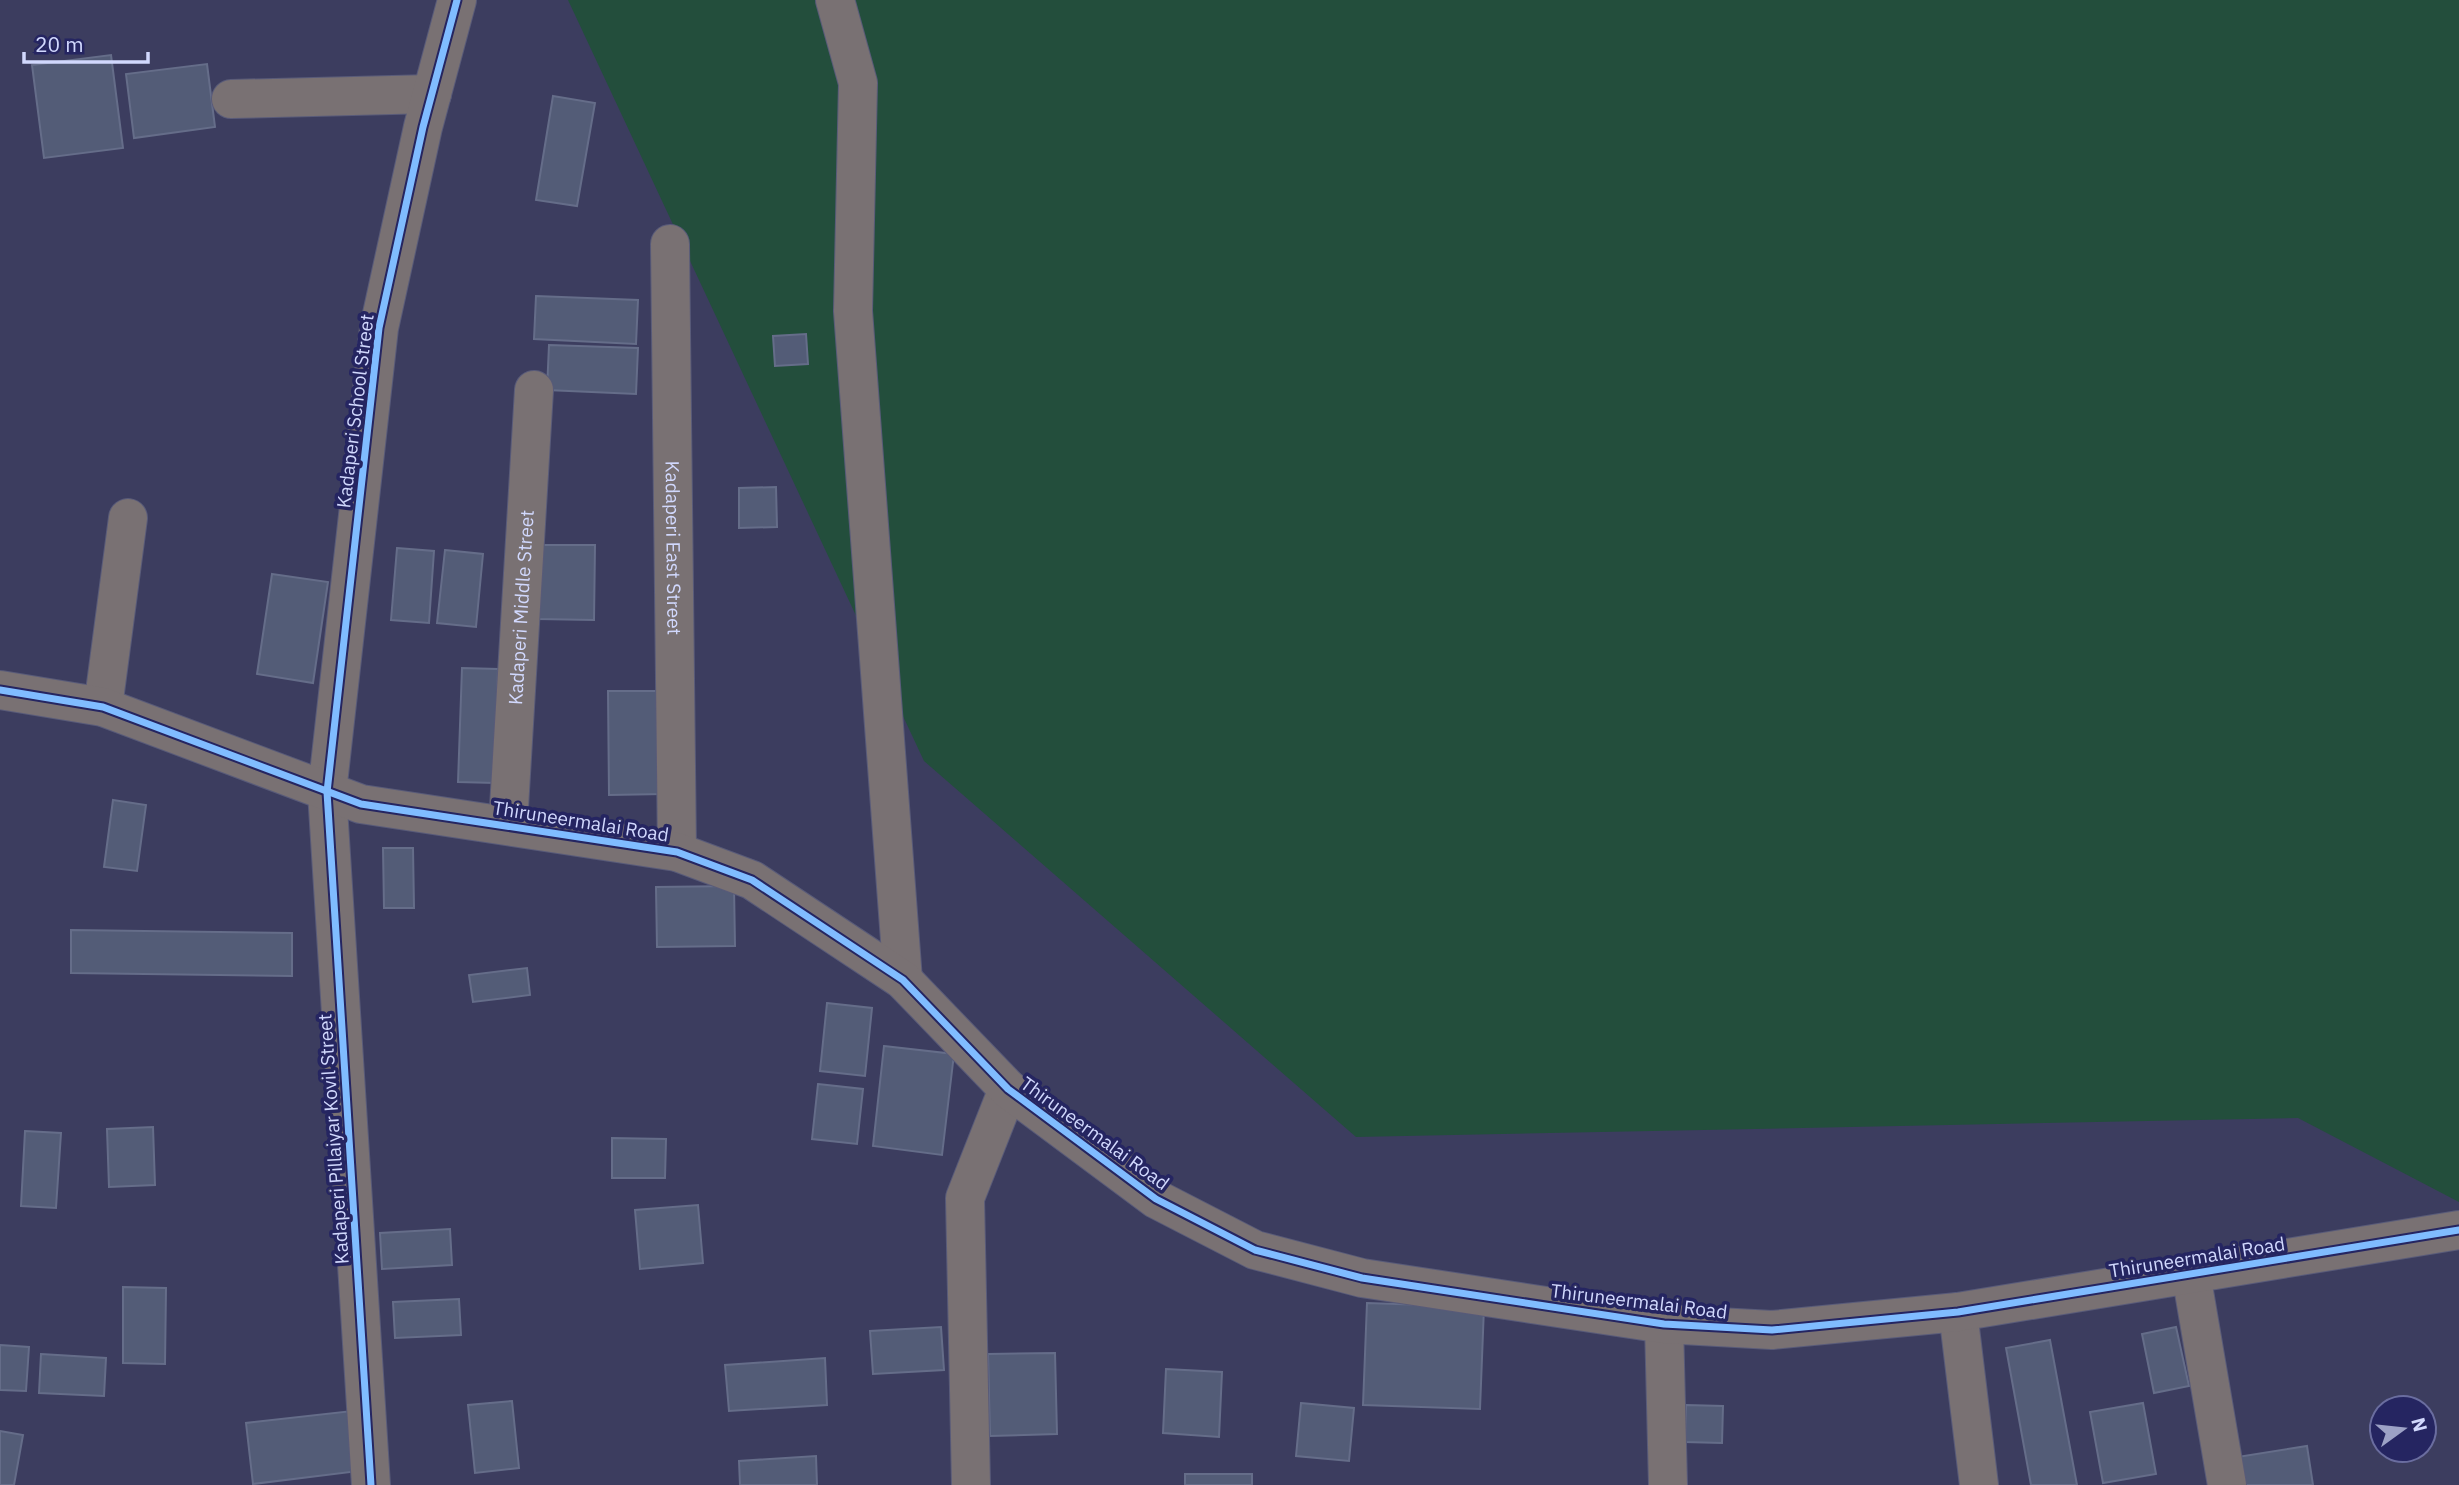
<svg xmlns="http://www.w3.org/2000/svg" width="2459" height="1485" font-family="'IBM Plex Sans',sans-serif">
<rect width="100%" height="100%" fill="#3c3d5f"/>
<!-- green -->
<path fill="#234e3c" d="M 568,0 L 2459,0 L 2459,1202 L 2298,1118 L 1356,1137 L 924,761 Z"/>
<!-- building -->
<g fill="#535c77" stroke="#656d89" stroke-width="2">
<path d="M 111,55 L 123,148 L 44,158 L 32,65 Z"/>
<path d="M 207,64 L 215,127 L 134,138 L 126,74 Z"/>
<path d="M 553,96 L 595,103 L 577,206 L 536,200 Z"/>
<path d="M 536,296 L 638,300 L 636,344 L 534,339 Z"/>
<path d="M 806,334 L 808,364 L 775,366 L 773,336 Z"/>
<path d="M 549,345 L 638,348 L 636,394 L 547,390 Z"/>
<path d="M 776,487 L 777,527 L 739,528 L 739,488 Z"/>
<path d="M 539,545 L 595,545 L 594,620 L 538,619 Z"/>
<path d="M 397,548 L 434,551 L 429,623 L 391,620 Z"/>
<path d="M 445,550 L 483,554 L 476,627 L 437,623 Z"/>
<path d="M 272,574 L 328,582 L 313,683 L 257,674 Z"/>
<path d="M 462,668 L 498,669 L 495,783 L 458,782 Z"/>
<path d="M 608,691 L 663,691 L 664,794 L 609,795 Z"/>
<path d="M 113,800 L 146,805 L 137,871 L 104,867 Z"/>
<path d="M 383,848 L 413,848 L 414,908 L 384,908 Z"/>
<path d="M 734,886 L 735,946 L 657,947 L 656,887 Z"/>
<path d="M 71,930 L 292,933 L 292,976 L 71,973 Z"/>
<path d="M 527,968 L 530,995 L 473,1002 L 469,975 Z"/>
<path d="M 827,1003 L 872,1008 L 865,1076 L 820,1071 Z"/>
<path d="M 884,1046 L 954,1054 L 942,1155 L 873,1146 Z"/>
<path d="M 818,1084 L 863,1089 L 857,1144 L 812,1139 Z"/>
<path d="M 153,1127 L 155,1185 L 109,1187 L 107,1129 Z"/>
<path d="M 25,1131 L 61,1133 L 56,1208 L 21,1206 Z"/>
<path d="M 612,1138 L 666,1139 L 665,1178 L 612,1178 Z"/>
<path d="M 698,1205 L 703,1263 L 640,1269 L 635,1210 Z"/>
<path d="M 450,1229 L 452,1265 L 382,1269 L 380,1233 Z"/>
<path d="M 123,1287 L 166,1288 L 165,1364 L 123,1363 Z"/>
<path d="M 459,1299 L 461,1335 L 395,1338 L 393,1302 Z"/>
<path d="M 1367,1303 L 1484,1307 L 1480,1409 L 1363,1405 Z"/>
<path d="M 941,1327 L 944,1370 L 873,1374 L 870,1331 Z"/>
<path d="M 2176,1327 L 2189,1386 L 2154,1393 L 2142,1334 Z"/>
<path d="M 2050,1340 L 2077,1485 L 2031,1485 L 2006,1348 Z"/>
<path d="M 0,1345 L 29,1347 L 26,1391 L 0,1390 Z"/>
<path d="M 1055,1353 L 1057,1434 L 990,1436 L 988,1354 Z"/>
<path d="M 41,1354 L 106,1358 L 104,1396 L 39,1393 Z"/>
<path d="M 825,1358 L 827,1405 L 729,1411 L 725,1365 Z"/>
<path d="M 1166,1369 L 1222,1372 L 1219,1437 L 1163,1433 Z"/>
<path d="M 512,1401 L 519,1468 L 475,1473 L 468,1405 Z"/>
<path d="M 1301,1403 L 1354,1408 L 1349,1461 L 1296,1456 Z"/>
<path d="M 2143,1403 L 2156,1474 L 2103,1483 L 2090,1412 Z"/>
<path d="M 1686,1405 L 1723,1406 L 1722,1443 L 1685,1442 Z"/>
<path d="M 352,1411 L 359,1471 L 253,1484 L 246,1423 Z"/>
<path d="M 0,1431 L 23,1435 L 14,1485 L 0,1485 Z"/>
<path d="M 2307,1446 L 2313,1485 L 2235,1485 L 2231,1458 Z"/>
<path d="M 816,1456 L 817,1485 L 740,1485 L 739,1461 Z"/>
<rect x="1185" y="1474" width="67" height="11"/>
</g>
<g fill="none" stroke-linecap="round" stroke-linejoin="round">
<!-- minor casing -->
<g stroke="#595b79" stroke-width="40">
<g id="minor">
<path d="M 835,0 L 858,83 L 853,311 L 903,980"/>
<path d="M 231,99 L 432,94"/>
<path id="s1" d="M 670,244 L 677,852"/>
<path d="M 103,707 L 128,518"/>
<path id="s2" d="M 508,824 L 534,390"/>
<path d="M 2191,1274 L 2227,1485"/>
<path d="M 1958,1312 L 1979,1485"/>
<path d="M 1664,1324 L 1668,1485"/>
<path d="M 371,1485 L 327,792 L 379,328 L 423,127 L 457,0"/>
<path d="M 971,1485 L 965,1198 L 1008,1089"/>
</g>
</g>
<!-- tertiary casing -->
<g stroke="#595b79" stroke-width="40">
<path id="tertiary" d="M 0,690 L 103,707 L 361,804 L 677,852 L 752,880 L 903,980 L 1008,1089 L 1156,1199 L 1255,1250 L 1362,1278 L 1664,1324 L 1772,1330 L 1958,1312 L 2459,1230"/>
</g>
<!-- minor -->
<use href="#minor" stroke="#797173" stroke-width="38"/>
<!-- tertiary -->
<use href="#tertiary" stroke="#797173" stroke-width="38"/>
<!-- cycleway casing -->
<g stroke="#252561" stroke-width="11">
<g id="cycleway">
<path d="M 0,690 L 103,707 L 361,804 L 677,852 L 752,880 L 903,980 L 1008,1089 L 1156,1199 L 1255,1250 L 1362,1278 L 1664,1324 L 1772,1330 L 1958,1312 L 2459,1230"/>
<path d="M 371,1485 L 327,792 L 379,328 L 423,127 L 457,0"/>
</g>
</g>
<!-- cycleway -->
<use href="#cycleway" stroke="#80bcff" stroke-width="7"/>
</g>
<g text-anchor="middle" stroke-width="7" stroke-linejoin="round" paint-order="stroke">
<!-- street labels -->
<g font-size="19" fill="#d1d8fd" stroke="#252561">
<text transform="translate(355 411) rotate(-83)" y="7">Kadaperi School Street</text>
<text dy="7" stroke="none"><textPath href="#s1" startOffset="304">Kadaperi East Street</textPath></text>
<text dy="7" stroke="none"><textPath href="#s2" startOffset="217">Kadaperi Middle Street</textPath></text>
<text transform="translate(581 821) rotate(9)" y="7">Thiruneermalai Road</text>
<text transform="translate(1095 1133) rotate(36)" y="7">Thiruneermalai Road</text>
<text transform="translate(333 1139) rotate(-94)" y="7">Kadaperi Pillaiyar Kovil Street</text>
<text transform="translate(2197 1257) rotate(-9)" y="7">Thiruneermalai Road</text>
<text transform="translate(1639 1301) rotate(7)" y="7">Thiruneermalai Road</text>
</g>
</g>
<!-- north arrow -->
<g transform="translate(2403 1429) rotate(75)"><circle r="33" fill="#252561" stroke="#6a6d9f" stroke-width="2"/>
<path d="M0-5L12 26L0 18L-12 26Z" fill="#9da2c6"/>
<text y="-10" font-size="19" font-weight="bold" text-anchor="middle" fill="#d1d8fd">N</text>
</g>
<!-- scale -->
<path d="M24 52v10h124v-10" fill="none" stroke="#d1d8fd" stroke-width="3.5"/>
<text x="35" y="52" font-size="21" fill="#d1d8fd" stroke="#252561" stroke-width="5" paint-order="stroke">20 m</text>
</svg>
